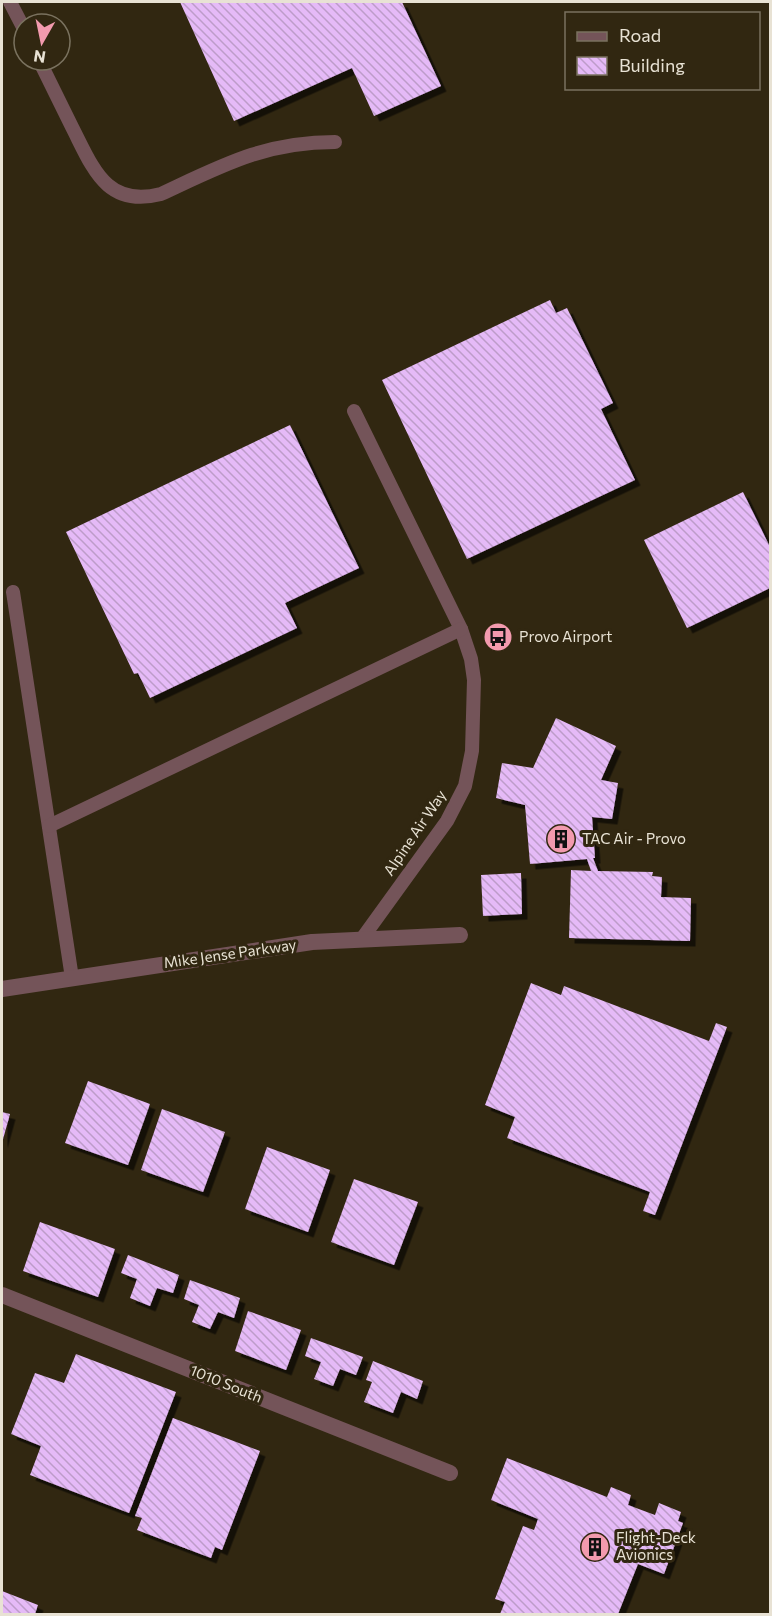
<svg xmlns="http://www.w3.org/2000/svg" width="772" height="1616" font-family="Commissioner,sans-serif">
<defs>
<pattern id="building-back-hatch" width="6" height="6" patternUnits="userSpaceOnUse" patternTransform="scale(1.5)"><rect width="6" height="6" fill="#e5baf7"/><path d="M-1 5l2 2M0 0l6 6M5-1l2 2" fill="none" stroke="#bd9cc9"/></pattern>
<filter id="shadow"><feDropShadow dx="5.5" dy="5.5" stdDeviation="0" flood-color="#0009"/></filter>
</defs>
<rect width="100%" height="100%" fill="#312711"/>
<!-- building -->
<g fill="url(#building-back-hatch)" filter="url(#shadow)">
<path d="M 180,2 L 402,2 L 441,86 L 374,116 L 352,68 L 234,121 Z"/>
<path d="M 550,300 L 556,313 L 567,308 L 613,403 L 601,409 L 635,480 L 467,559 L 382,380 Z"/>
<path d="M 290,425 L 359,568 L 285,603 L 297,628 L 150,698 L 138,673 L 134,674 L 66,532 Z"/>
<path d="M 743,492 L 770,547 L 770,588 L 687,628 L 644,540 Z"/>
<path d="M 556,718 L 616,746 L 601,780 L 618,783 L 612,819 L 592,817 L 595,858 L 593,858 L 598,871 L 653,872 L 652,876 L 662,877 L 661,897 L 691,898 L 690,941 L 569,938 L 571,870 L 591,871 L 587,859 L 530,864 L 525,805 L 496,798 L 502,763 L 533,768 Z"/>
<path d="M 521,873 L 522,914 L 483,916 L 481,875 Z"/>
<path d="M 531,983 L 561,995 L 564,986 L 709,1041 L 716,1023 L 727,1027 L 655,1215 L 643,1211 L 650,1192 L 507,1138 L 515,1117 L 485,1105 Z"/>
<path d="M 88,1081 L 150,1104 L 128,1165 L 65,1143 Z"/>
<path d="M 162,1109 L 225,1132 L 203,1192 L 141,1170 Z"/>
<path d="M 2,1112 L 10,1114 L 2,1143 Z"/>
<path d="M 267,1147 L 330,1170 L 308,1232 L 245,1209 Z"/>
<path d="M 354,1179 L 418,1202 L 394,1265 L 331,1242 Z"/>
<path d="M 40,1222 L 115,1249 L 98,1297 L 23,1271 Z"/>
<path d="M 128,1255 L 179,1275 L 173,1293 L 157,1288 L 150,1306 L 130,1298 L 137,1279 L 121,1273 Z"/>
<path d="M 190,1280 L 240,1298 L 234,1318 L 218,1312 L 210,1329 L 192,1322 L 199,1305 L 184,1299 Z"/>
<path d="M 248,1311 L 301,1330 L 286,1370 L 235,1351 Z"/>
<path d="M 311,1338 L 363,1357 L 356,1375 L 340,1369 L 333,1386 L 314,1379 L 321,1362 L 305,1356 Z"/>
<path d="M 76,1354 L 176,1392 L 129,1513 L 30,1475 L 41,1446 L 11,1434 L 35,1373 L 64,1383 Z"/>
<path d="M 373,1361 L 423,1381 L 417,1399 L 401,1392 L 393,1413 L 364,1402 L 372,1382 L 366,1380 Z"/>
<path d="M 173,1418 L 260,1451 L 222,1550 L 215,1547 L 211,1558 L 137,1530 L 142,1518 L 135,1516 Z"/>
<path d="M 507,1458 L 607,1497 L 611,1487 L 631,1495 L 628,1505 L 655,1515 L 659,1503 L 681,1512 L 678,1521 L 683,1523 L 664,1574 L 638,1564 L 618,1614 L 500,1614 L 505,1602 L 495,1599 L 523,1526 L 534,1530 L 538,1519 L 491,1500 Z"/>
<path d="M 2,1591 L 38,1605 L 35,1614 L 2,1614 Z"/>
</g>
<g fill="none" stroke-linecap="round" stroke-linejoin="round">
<!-- service -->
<g stroke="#745459" stroke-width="14">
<path d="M 10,2 L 24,29"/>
<path d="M 39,60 C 50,82 61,105 72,127 C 93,168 106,208 161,194 C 223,165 265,142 335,142"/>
<path d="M 354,411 L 461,629 L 471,659 L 474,680 L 472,751 L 465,786 L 447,821 L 361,940"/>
<path d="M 13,592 L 72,978"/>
<path d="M 49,826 L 461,629"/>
</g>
<!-- minor -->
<path stroke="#745459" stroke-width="16" d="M 2,1295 L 450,1473"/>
<!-- tertiary -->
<path stroke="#745459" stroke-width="16" d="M 2,989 L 312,942 L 460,935"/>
</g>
<!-- icons -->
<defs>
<g id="bus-disc" transform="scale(1.5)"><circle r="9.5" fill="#f29aae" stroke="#312711"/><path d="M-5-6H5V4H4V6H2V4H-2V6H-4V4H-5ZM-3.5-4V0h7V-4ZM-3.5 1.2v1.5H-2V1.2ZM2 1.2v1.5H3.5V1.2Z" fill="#111"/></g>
<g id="building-disc" transform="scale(1.5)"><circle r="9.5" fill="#f29aae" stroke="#312711"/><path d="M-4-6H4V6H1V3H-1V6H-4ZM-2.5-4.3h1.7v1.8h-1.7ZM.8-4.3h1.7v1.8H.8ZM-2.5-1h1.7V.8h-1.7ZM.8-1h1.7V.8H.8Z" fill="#111"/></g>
</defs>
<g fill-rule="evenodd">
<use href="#bus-disc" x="498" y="637"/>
<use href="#building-disc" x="561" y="839"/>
<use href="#building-disc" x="595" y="1547"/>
</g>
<g text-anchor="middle" stroke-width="6" stroke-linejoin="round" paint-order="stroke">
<!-- poi labels -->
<g font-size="15" fill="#e8e2d4" stroke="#312711" text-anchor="start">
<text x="519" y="642">Provo Airport</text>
<text x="582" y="844">TAC Air - Provo</text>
<text x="616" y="1543">Flight-Deck<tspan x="616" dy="17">Avionics</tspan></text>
</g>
<!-- street labels -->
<g font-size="15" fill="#e8e2d4" stroke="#312711">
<text transform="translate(415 833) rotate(-56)" y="5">Alpine Air Way</text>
<text transform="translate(230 954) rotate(-8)" y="5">Mike Jense Parkway</text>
<text transform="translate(226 1384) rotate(22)" y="5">1010 South</text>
</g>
</g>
<!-- border -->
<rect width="772" height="1616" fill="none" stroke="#e8e2d4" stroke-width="6"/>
<!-- legend -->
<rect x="565" y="12" width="195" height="78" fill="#312711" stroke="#7a725f" stroke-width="1.5"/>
<rect x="577" y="32" width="30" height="9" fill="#745459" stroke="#7a725f" stroke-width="1.5"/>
<text x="619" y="42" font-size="18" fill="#e8e2d4">Road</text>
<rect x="577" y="57" width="30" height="18" fill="url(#building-back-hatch)" stroke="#7a725f" stroke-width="1.5"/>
<text x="619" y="72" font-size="18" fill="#e8e2d4">Building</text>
<!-- north arrow -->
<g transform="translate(42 42) rotate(189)"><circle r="28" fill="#312711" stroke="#7a725f" stroke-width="1.5"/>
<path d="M0-4.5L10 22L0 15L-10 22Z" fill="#f29aae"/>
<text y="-9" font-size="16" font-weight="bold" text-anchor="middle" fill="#e8e2d4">N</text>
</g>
</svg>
